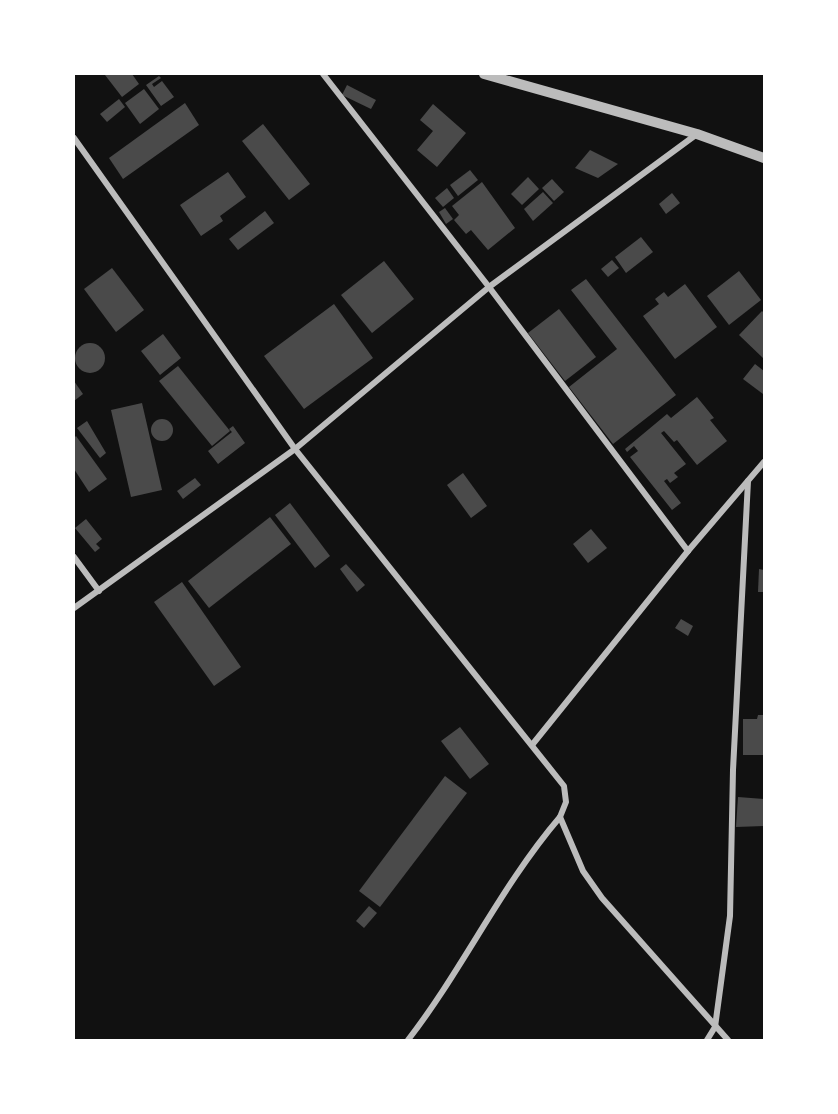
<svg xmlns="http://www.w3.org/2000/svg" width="838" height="1114" font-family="'PT Sans Narrow',sans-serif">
<rect width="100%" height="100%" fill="#111"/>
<!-- building -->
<g fill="#4a4a4a">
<path d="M 107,74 L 132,74 L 139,84 L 122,97 L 105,75 Z"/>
<path d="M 159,76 L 161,78 L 152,84 L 154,87 L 162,81 L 174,97 L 161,106 L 146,85 Z"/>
<path d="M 347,85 L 376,100 L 371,109 L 342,95 Z"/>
<path d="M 144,89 L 159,109 L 140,124 L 125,103 Z"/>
<path d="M 119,99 L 125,107 L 107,122 L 100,114 Z"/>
<path d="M 185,103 L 199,125 L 123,179 L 109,158 Z"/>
<path d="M 433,104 L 466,133 L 437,167 L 417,150 L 433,131 L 420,120 Z"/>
<path d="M 263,124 L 310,184 L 289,200 L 242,141 Z"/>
<path d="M 590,150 L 618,164 L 598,178 L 575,168 Z"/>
<path d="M 470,170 L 478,180 L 458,196 L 450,185 Z"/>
<path d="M 228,172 L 246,197 L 220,216 L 223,221 L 201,236 L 180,205 Z"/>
<path d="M 528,177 L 539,189 L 522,205 L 511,194 Z"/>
<path d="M 552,179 L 564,192 L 554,201 L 542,188 Z"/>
<path d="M 482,182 L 515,228 L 488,250 L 471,230 L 466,234 L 454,220 L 459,215 L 452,206 Z"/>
<path d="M 447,188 L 454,198 L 443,207 L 435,198 Z"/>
<path d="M 543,192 L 553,203 L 533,221 L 524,209 Z"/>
<path d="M 672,193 L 680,203 L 666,214 L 659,204 Z"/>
<path d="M 445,208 L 453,219 L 446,224 L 439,212 Z"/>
<path d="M 265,211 L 274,223 L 238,250 L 229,239 Z"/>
<path d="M 641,237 L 653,252 L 626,273 L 615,257 Z"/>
<path d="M 612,260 L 619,268 L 608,277 L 601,269 Z"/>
<path d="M 384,261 L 414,299 L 372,333 L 341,295 Z"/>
<path d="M 112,268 L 144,310 L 116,332 L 84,289 Z"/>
<path d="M 739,271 L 761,300 L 729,325 L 707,296 Z"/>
<path d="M 586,279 L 676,395 L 613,444 L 569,387 L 617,349 L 571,290 Z"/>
<path d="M 685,284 L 717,327 L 675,359 L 643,316 L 659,304 L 655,299 L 664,292 L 668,297 Z"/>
<path d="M 334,304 L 373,358 L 304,409 L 264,356 Z"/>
<path d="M 559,309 L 596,357 L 565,381 L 528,333 Z"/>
<path d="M 762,311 L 764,313 L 764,359 L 739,335 Z"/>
<path d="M 163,334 L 181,358 L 160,375 L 141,351 Z"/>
<circle cx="90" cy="358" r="15"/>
<path d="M 755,364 L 764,371 L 763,394 L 743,379 Z"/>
<path d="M 178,366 L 230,431 L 212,446 L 159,381 Z"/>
<path d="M 74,381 L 83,394 L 74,401 Z"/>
<path d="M 697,397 L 714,418 L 710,420 L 727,441 L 697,465 L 677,440 L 674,442 L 664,431 L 661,433 L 686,464 L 674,473 L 678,477 L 670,483 L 667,479 L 664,481 L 681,503 L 672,510 L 630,457 L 638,451 L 634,446 L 627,452 L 625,449 L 667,414 L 671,418 Z"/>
<path d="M 142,403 L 162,490 L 131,497 L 111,410 Z"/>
<circle cx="162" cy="430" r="11"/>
<path d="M 87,421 L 106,453 L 100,458 L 77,428 Z"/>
<path d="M 233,426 L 245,443 L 218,464 L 208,451 L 232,432 L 229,429 Z"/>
<path d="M 76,436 L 107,479 L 89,492 L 74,469 L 74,438 Z"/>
<path d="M 463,473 L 487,506 L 471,518 L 447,485 Z"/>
<path d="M 195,478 L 201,485 L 183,499 L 177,491 Z"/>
<path d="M 290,503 L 330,556 L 315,568 L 275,515 Z"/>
<path d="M 270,517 L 291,544 L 209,608 L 188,581 Z"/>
<path d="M 86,519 L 102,539 L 96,544 L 100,548 L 95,552 L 75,528 Z"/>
<path d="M 591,529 L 607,548 L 588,563 L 573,544 Z"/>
<path d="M 346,564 L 365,585 L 357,592 L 340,569 Z"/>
<path d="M 759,569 L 764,570 L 764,592 L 758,592 Z"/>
<path d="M 182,582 L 241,667 L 214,686 L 154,602 Z"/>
<path d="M 681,619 L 693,626 L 688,636 L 675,628 Z"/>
<path d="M 758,715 L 764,715 L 764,755 L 743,755 L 743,719 L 757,719 Z"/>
<path d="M 460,727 L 489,764 L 470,779 L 441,741 Z"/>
<path d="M 445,776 L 467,793 L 380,907 L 359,891 Z"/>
<path d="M 738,797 L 764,799 L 764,826 L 736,827 Z"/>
<path d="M 369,906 L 377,913 L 364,928 L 356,921 Z"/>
</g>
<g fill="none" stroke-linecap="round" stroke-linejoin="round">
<!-- minor -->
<g stroke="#bcbcbc" stroke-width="6">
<path d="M 323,74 L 489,287 L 688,551"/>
<path d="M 74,138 L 295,449 L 564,786 L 566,802 L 560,817 L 583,871 L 602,898 L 728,1040"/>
<path d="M 74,557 L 99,591"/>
<path d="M 74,608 L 295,449 L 489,287 L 697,134"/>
<path d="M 532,745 L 688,551 L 764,462"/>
<path d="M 408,1040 C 463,969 501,886 560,817"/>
<path d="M 707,1040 L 715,1027 L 730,916 L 733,770 L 748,481"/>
</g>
<!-- tertiary -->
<path stroke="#bcbcbc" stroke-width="10" d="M 484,74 L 697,134 L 764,158"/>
</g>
<!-- border -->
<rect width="838" height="1114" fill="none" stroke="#ffffff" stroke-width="150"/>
</svg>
